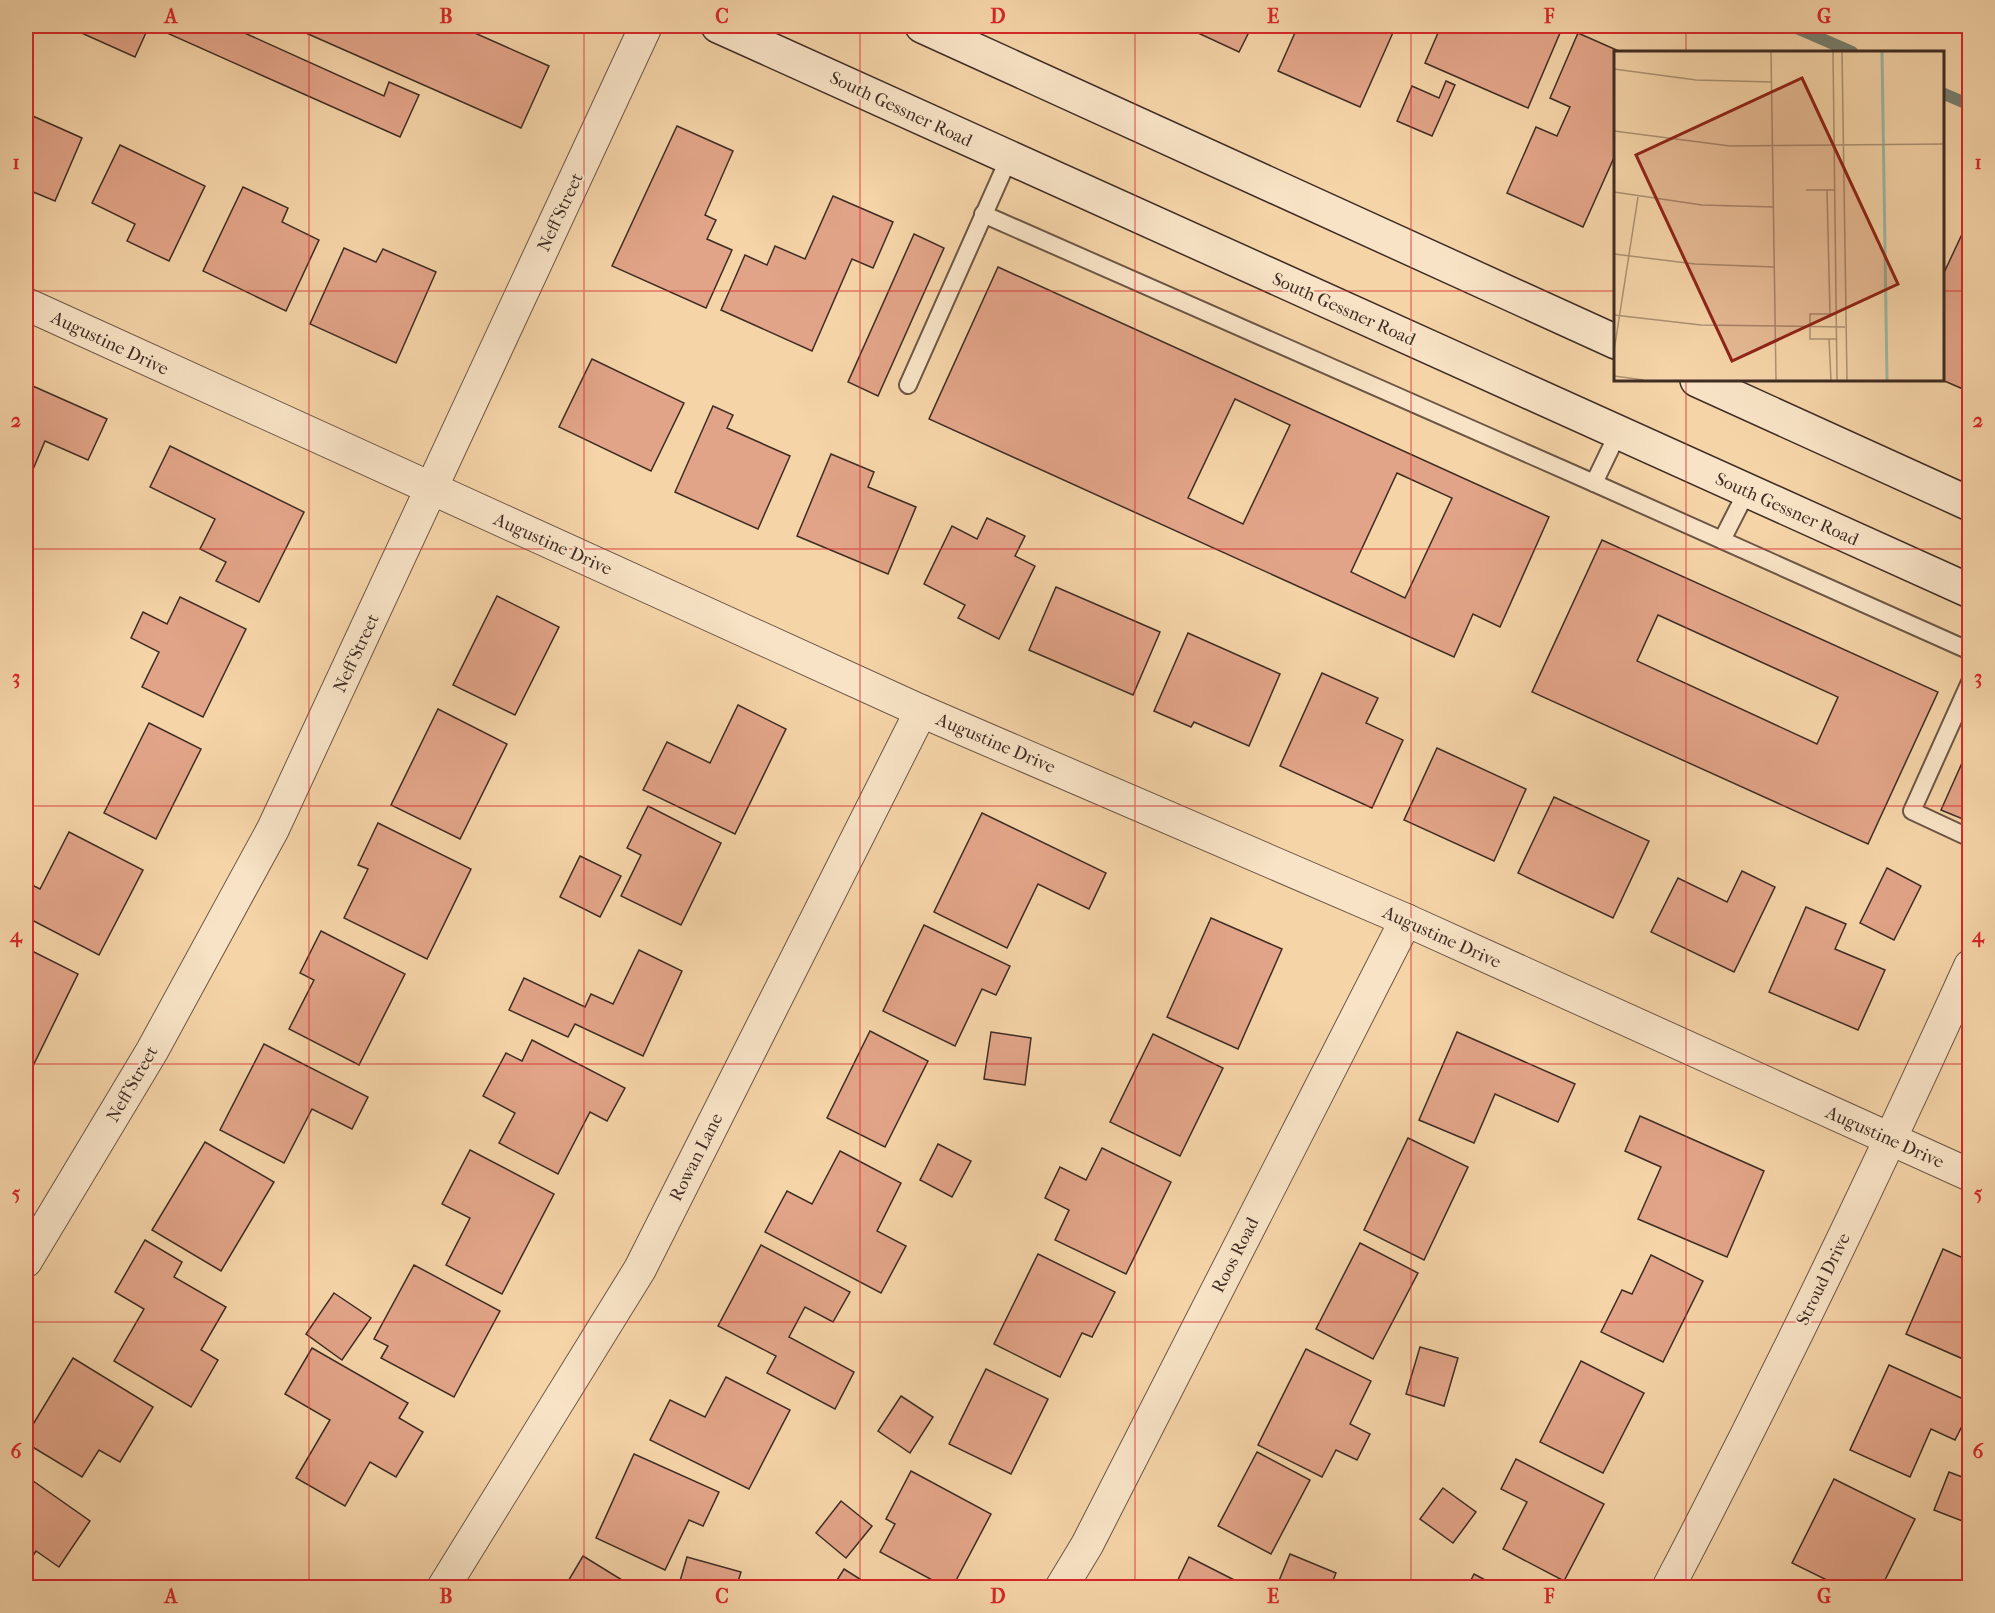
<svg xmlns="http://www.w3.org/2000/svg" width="1995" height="1613" font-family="'IM FELL French Canon',serif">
<rect width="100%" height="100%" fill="#f5d4a8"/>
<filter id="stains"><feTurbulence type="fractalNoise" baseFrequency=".00333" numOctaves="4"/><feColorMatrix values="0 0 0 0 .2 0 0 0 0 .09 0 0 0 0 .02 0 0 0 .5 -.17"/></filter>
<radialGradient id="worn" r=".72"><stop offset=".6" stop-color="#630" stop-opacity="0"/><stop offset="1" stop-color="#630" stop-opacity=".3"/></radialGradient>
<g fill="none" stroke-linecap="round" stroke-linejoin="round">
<!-- stream -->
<g stroke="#778071" stroke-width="12">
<path d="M 1792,26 L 1852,52"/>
<path d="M 1942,93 L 1970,105"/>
</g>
</g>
<!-- building -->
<g fill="#e2a488" stroke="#3f2d24" stroke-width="1.5" fill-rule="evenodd">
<path d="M 66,26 L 149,26 L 135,57 Z"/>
<path d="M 160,26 L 229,26 L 384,96 L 389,82 L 419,95 L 400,137 L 158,29 Z"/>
<path d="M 290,26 L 459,26 L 549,66 L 521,128 Z"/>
<path d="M 1183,26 L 1252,26 L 1239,52 Z"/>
<path d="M 1298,26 L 1390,26 L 1395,28 L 1360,107 L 1278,71 Z"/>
<path d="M 1441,26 L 1563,26 L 1528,108 L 1425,63 Z"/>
<path d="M 1578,33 L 1621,52 L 1616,52 L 1616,153 L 1583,227 L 1507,193 L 1536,127 L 1557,136 L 1570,107 L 1550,98 Z"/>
<path d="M 1446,81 L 1455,85 L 1432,136 L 1397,121 L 1412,86 L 1439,98 Z"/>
<path d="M 26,113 L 82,138 L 55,201 L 26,189 Z"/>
<path d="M 677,126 L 733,151 L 705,215 L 716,220 L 707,239 L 732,250 L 706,308 L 612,266 Z"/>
<path d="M 120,145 L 205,186 L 169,261 L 127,241 L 135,224 L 92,203 Z"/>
<path d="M 243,187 L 288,208 L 282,222 L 319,240 L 286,311 L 203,271 Z"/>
<path d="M 833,196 L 893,222 L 873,268 L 852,259 L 812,351 L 721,310 L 745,255 L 767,265 L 775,246 L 805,259 Z"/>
<path d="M 1970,217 L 1970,392 L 1942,380 L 1942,277 Z"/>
<path d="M 914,234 L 944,248 L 878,396 L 848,382 Z"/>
<path d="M 344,248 L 376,262 L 383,249 L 436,272 L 396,363 L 310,324 Z"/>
<path d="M 998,267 L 1549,517 L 1500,627 L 1473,614 L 1454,657 L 929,419 ZM 1235,399 L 1290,425 L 1243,524 L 1188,498 ZM 1397,473 L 1452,498 L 1405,598 L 1351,572 Z"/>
<path d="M 592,359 L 684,403 L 651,471 L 559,427 Z"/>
<path d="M 26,383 L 107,419 L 88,460 L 45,441 L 26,486 Z"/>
<path d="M 713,406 L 733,415 L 727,428 L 790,456 L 758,529 L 675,492 Z"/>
<path d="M 170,446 L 304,512 L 259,602 L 216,581 L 226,562 L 200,549 L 215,519 L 150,487 Z"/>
<path d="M 831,454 L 874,472 L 868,487 L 916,507 L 888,574 L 797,536 Z"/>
<path d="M 987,518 L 1025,536 L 1015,556 L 1035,566 L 999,639 L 958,618 L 965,605 L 924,584 L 952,526 L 977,539 Z"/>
<path d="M 1602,540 L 1938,692 L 1868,844 L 1532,692 ZM 1658,615 L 1838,697 L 1817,744 L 1637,661 Z"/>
<path d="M 1056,587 L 1160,632 L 1133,695 L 1029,650 Z"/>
<path d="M 497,596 L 559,627 L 515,715 L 453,685 Z"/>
<path d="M 180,597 L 246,629 L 203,717 L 142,687 L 159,652 L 131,638 L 143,612 L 167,624 Z"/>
<path d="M 1188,633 L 1280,674 L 1249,746 L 1194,722 L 1191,727 L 1154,711 Z"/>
<path d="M 1322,673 L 1378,698 L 1366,723 L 1403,740 L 1372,808 L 1280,766 Z"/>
<path d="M 738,705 L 786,729 L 735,834 L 643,790 L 667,742 L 710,763 Z"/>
<path d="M 438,709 L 507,744 L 460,839 L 391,805 Z"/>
<path d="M 149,723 L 201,749 L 156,839 L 104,813 Z"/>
<path d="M 1970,745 L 1970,822 L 1941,810 Z"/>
<path d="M 1437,748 L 1526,789 L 1494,861 L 1404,820 Z"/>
<path d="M 1554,797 L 1649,841 L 1613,918 L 1518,873 Z"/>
<path d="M 648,806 L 721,843 L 681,925 L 621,896 L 641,855 L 627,848 Z"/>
<path d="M 982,813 L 1106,873 L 1089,909 L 1038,884 L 1007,948 L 934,912 Z"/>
<path d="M 378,823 L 471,869 L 427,959 L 344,918 L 368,869 L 358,865 Z"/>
<path d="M 69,832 L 143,870 L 99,955 L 26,917 L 26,882 L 40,889 Z"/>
<path d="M 580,856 L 621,876 L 600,917 L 560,897 Z"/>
<path d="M 1887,868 L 1921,886 L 1894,940 L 1860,923 Z"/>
<path d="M 1742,871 L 1775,887 L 1734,972 L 1651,932 L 1678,878 L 1727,902 Z"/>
<path d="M 1806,907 L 1846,924 L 1835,949 L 1885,970 L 1858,1030 L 1769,992 Z"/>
<path d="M 1211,918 L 1282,949 L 1238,1049 L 1167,1017 Z"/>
<path d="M 924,925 L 1010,966 L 996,995 L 982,989 L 955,1046 L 883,1011 Z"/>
<path d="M 321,931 L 405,974 L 359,1065 L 289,1029 L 314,980 L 300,973 Z"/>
<path d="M 26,948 L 78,974 L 32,1068 L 26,1065 Z"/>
<path d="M 639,950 L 682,971 L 643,1056 L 575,1024 L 568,1037 L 509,1010 L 524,978 L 585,1007 L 591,994 L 613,1004 Z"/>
<path d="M 870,1031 L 928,1061 L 885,1147 L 827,1118 Z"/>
<path d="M 991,1032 L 1031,1038 L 1025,1085 L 984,1079 Z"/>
<path d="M 1457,1032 L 1575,1084 L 1558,1122 L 1495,1094 L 1474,1143 L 1419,1120 Z"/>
<path d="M 1153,1034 L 1223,1068 L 1180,1156 L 1110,1122 Z"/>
<path d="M 532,1040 L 625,1088 L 607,1121 L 590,1112 L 558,1174 L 499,1143 L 515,1113 L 483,1096 L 506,1053 L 522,1061 Z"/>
<path d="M 264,1044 L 368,1097 L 352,1129 L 312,1109 L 284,1163 L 220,1130 Z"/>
<path d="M 1640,1116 L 1764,1171 L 1727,1257 L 1638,1219 L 1661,1167 L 1625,1151 Z"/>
<path d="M 1408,1138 L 1468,1167 L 1424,1260 L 1364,1230 Z"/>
<path d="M 205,1142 L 274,1182 L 221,1271 L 152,1230 Z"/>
<path d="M 938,1144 L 971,1161 L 952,1197 L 920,1180 Z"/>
<path d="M 1102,1148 L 1171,1182 L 1126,1274 L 1055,1240 L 1069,1210 L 1045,1198 L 1060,1167 L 1086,1180 Z"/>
<path d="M 470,1150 L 554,1194 L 502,1294 L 446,1265 L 470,1218 L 442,1204 Z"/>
<path d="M 840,1151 L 901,1183 L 877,1231 L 906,1246 L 881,1293 L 765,1232 L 787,1191 L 812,1204 Z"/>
<path d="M 145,1240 L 182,1262 L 174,1277 L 226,1307 L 201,1350 L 218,1360 L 191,1407 L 114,1361 L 144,1309 L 115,1292 Z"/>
<path d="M 1360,1243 L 1418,1273 L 1373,1359 L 1316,1329 Z"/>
<path d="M 761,1245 L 850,1292 L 833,1322 L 805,1307 L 789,1337 L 854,1372 L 835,1409 L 767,1373 L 776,1356 L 718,1326 Z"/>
<path d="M 1943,1249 L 1970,1261 L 1970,1362 L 1906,1334 Z"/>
<path d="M 1038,1254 L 1115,1292 L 1092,1337 L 1082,1333 L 1060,1377 L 994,1344 Z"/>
<path d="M 1651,1255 L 1703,1281 L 1663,1362 L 1601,1332 L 1622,1290 L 1632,1294 Z"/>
<path d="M 414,1265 L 500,1311 L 454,1397 L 381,1358 L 388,1346 L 374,1339 Z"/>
<path d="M 334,1293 L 371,1318 L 342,1360 L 306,1334 Z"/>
<path d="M 1420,1347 L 1458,1358 L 1444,1406 L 1406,1394 Z"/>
<path d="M 312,1348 L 408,1403 L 399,1418 L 423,1432 L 396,1477 L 370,1462 L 345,1506 L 296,1478 L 330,1420 L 285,1394 Z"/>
<path d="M 1306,1349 L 1371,1381 L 1350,1424 L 1370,1434 L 1357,1460 L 1336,1450 L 1322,1477 L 1258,1445 Z"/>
<path d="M 73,1358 L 153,1407 L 120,1462 L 99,1450 L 82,1477 L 26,1443 L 26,1436 Z"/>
<path d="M 1581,1361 L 1644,1393 L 1603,1473 L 1540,1442 Z"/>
<path d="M 1889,1365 L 1970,1402 L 1970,1410 L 1955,1440 L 1931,1429 L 1910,1477 L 1850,1450 Z"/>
<path d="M 986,1369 L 1048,1399 L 1011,1474 L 949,1444 Z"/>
<path d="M 726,1377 L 790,1410 L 749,1489 L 650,1440 L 670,1400 L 705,1417 Z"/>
<path d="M 901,1396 L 933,1417 L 910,1453 L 878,1431 Z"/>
<path d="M 1257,1452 L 1310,1480 L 1271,1554 L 1218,1526 Z"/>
<path d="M 634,1454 L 719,1492 L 703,1526 L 689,1520 L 665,1570 L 596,1538 Z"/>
<path d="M 1516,1459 L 1604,1504 L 1564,1581 L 1503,1549 L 1527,1502 L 1501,1489 Z"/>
<path d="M 911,1471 L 991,1514 L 952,1588 L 947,1588 L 880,1552 L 895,1524 L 886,1519 Z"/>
<path d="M 1949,1472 L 1970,1480 L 1970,1524 L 1934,1510 Z"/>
<path d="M 26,1476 L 90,1521 L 59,1567 L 36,1551 L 26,1567 Z"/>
<path d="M 1834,1479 L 1915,1519 L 1881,1588 L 1843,1588 L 1792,1563 Z"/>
<path d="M 1443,1488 L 1476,1512 L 1453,1543 L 1420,1519 Z"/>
<path d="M 841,1501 L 872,1526 L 846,1558 L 816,1533 Z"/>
<path d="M 1290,1554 L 1336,1573 L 1330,1588 L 1276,1588 Z"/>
<path d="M 583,1556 L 635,1588 L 564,1588 Z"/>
<path d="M 687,1557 L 741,1572 L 736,1588 L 678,1588 Z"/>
<path d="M 1189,1557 L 1250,1588 L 1174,1588 Z"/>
<path d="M 844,1569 L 874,1588 L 832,1588 Z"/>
<path d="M 1474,1574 L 1500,1588 L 1467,1588 Z"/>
</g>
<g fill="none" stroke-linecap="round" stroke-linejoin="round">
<!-- service casing -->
<g stroke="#6c5745" stroke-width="20">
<g id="service">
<path d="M 983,214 L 1594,483 L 1970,651"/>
<path d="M 908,385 L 1009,158"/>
<path d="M 1594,483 L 1619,431"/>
<path d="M 1722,540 L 1747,491"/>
<path d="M 1970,682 L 1912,811 L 1970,838"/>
</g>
</g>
<!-- minor casing -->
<g stroke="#6c5745" stroke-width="34">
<g id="minor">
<path d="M 26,304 L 921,711 L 1406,920 L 1970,1175"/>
<path d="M 26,1261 L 152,1051 L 273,829 L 646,26"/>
<path d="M 443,1588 L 640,1269 L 921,711"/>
<path d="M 1061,1588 L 1087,1545 L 1406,920"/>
<path d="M 1668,1588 C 1775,1383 1875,1176 1970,966"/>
</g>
</g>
<!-- secondary casing -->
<g stroke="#3f2d24" stroke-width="36">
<g id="secondary">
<path d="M 718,26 L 1970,591"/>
<path d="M 922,26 L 1616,342"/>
<path d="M 1697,380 L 1970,504"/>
</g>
</g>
<!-- service -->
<use href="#service" stroke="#f8e3c6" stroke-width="16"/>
<!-- minor -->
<use href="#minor" stroke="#f8e3c6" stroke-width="32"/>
<!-- secondary -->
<use href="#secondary" stroke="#f8e3c6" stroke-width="33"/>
</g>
<!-- grid -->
<path fill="none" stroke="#d62828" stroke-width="1.5" stroke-opacity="0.55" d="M 309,26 L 309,1588M 584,26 L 584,1588M 860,26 L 860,1588M 1135,26 L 1135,1588M 1411,26 L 1411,1588M 1686,26 L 1686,52M 26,291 L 1616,291M 1942,291 L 1970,291M 1686,380 L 1686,1588M 26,549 L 1970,549M 26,806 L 1970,806M 26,1064 L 1970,1064M 26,1322 L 1970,1322"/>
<g text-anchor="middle" stroke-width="4.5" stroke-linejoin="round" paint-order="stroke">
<!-- street labels -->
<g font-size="18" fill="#3f2d24" stroke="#f8e3c6">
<text transform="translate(901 109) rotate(25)" y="6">South Gessner Road</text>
<text transform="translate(560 212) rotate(-65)" y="6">Neff Street</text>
<text transform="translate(1344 309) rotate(24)" y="6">South Gessner Road</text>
<text transform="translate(110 343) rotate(25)" y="6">Augustine Drive</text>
<text transform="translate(1787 509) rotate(24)" y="6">South Gessner Road</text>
<text transform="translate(553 544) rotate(24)" y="6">Augustine Drive</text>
<text transform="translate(356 653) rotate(-65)" y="6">Neff Street</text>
<text transform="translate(996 743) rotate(23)" y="6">Augustine Drive</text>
<text transform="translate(1442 937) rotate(24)" y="6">Augustine Drive</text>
<text transform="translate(132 1084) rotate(-60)" y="6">Neff Street</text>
<text transform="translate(1885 1137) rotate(24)" y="6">Augustine Drive</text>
<text transform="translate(696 1157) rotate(-63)" y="6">Rowan Lane</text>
<text transform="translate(1235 1255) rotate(-63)" y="6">Roos Road</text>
<text transform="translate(1823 1279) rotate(-64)" y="6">Stroud Drive</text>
</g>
</g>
<!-- overview -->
<g transform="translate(1614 51)">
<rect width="330" height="330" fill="#f5d4a8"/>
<path fill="none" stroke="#9db8a5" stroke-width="3" d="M 268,1 L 273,329"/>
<path fill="none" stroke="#ac9173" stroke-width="1.5" d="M 157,1 L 162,329M 219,1 L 223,329M 228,1 L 233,329M 0,18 L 82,29 L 158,31M 0,80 L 116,95 L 330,93M 192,139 L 220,139M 213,139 L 216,263M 0,141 L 88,154 L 159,156M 0,203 L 81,213 L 161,216M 218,263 L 196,263 L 196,288 L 222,288M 0,264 L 87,274 L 231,276M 215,288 L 217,329M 0,300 L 24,146M 0,325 L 30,329"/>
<path fill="#8f2418" fill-opacity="0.15" stroke="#8f2418" stroke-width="3" d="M 188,27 L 284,233 L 118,310 L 22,104 Z"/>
<rect width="330" height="330" fill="none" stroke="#3f2d24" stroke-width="3"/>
</g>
<!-- margin -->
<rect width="1995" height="1613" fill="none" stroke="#f5d4a8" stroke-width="66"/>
<rect x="33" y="33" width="1929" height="1547" fill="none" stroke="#d62828" stroke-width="2"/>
<g font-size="20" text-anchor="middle" font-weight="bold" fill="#d62828">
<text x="171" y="23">A</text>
<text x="446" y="23">B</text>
<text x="722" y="23">C</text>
<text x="998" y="23">D</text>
<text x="1273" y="23">E</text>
<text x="1549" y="23">F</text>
<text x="1824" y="23">G</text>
<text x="16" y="169">1</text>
<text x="1978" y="169">1</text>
<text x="16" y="427">2</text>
<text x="1978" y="427">2</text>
<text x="16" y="684">3</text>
<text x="1978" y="684">3</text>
<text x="16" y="942">4</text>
<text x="1978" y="942">4</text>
<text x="16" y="1200">5</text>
<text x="1978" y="1200">5</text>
<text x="16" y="1458">6</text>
<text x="1978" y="1458">6</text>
<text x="171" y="1603">A</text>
<text x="446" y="1603">B</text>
<text x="722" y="1603">C</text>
<text x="998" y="1603">D</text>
<text x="1273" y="1603">E</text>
<text x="1549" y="1603">F</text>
<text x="1824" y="1603">G</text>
</g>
<rect width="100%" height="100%" filter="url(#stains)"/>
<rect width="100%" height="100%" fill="url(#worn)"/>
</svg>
